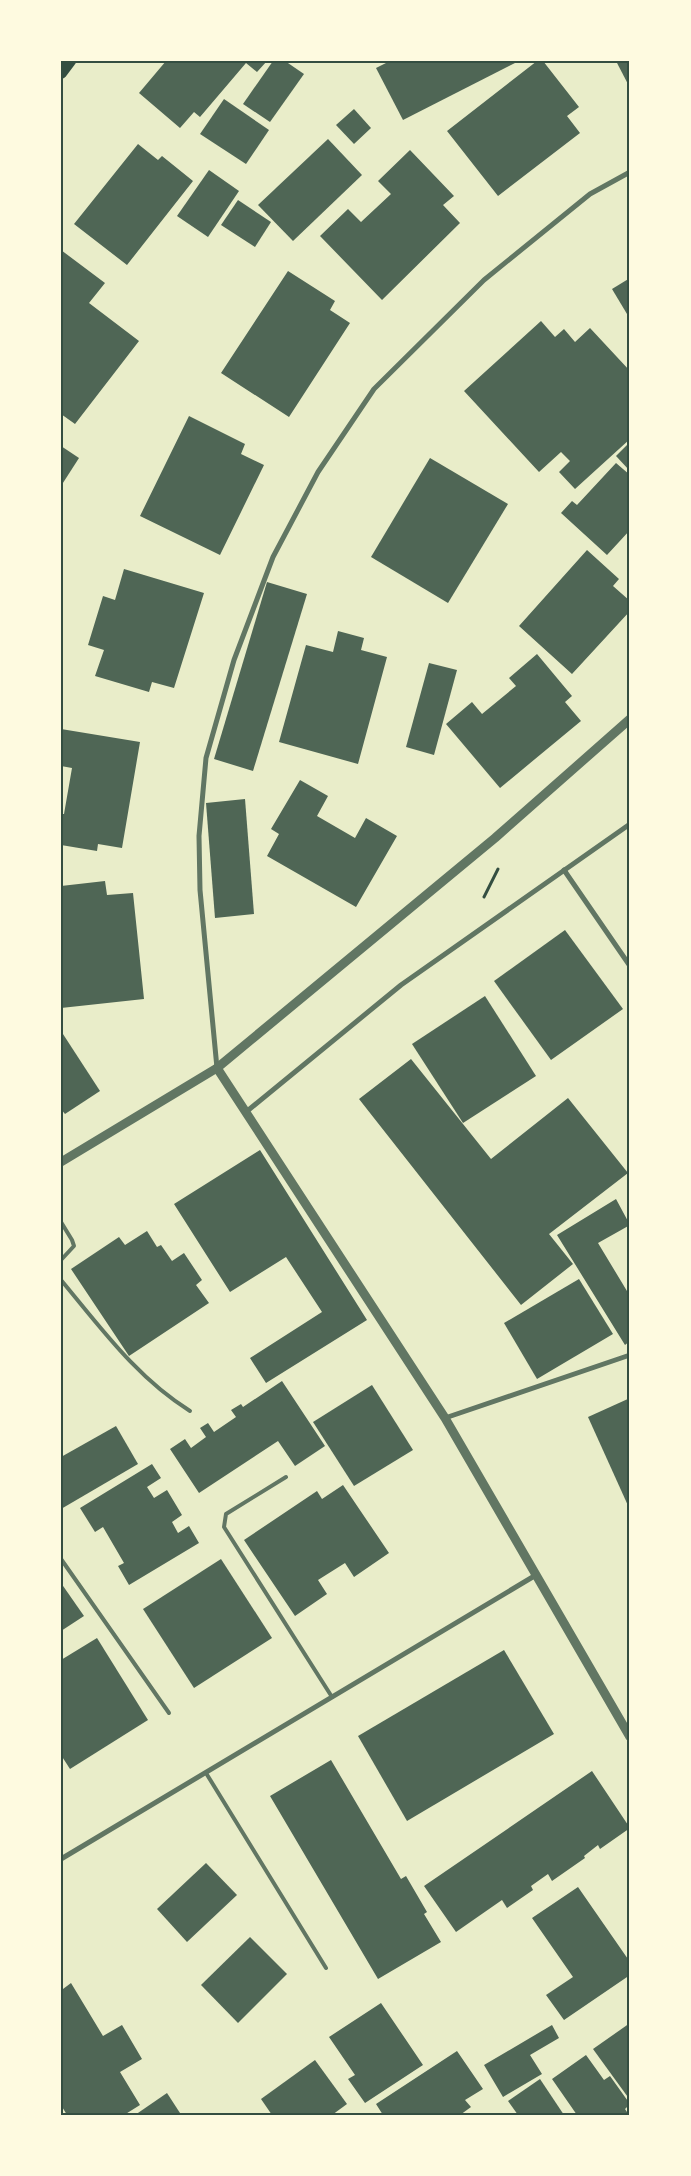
<svg xmlns="http://www.w3.org/2000/svg" width="691" height="2176" font-family="'Roboto Condensed',sans-serif">
<rect width="100%" height="100%" fill="#e9edc9"/>
<!-- building -->
<g fill="#4f6655">
<path d="M 166,61 L 267,61 L 257,72 L 246,63 L 200,117 L 194,112 L 180,128 L 139,93 Z"/>
<path d="M 273,61 L 285,61 L 304,74 L 270,122 L 243,104 Z"/>
<path d="M 390,61 L 519,61 L 403,120 L 376,68 Z"/>
<path d="M 537,61 L 543,61 L 579,107 L 567,116 L 580,133 L 498,196 L 447,131 Z"/>
<path d="M 616,61 L 630,61 L 630,88 Z"/>
<path d="M 224,99 L 269,130 L 246,164 L 200,134 Z"/>
<path d="M 354,109 L 371,128 L 354,144 L 336,125 Z"/>
<path d="M 328,139 L 362,175 L 293,241 L 258,205 Z"/>
<path d="M 138,144 L 158,160 L 162,156 L 193,181 L 127,265 L 74,224 Z"/>
<path d="M 410,150 L 454,196 L 443,205 L 460,223 L 382,300 L 320,236 L 348,209 L 361,222 L 391,194 L 378,181 Z"/>
<path d="M 209,170 L 239,191 L 208,237 L 177,216 Z"/>
<path d="M 238,200 L 271,222 L 255,247 L 221,225 Z"/>
<path d="M 61,250 L 105,283 L 89,303 L 139,341 L 75,424 L 61,414 Z"/>
<path d="M 288,271 L 335,301 L 330,310 L 350,323 L 289,417 L 221,373 Z"/>
<path d="M 630,278 L 630,319 L 612,289 Z"/>
<path d="M 541,321 L 555,337 L 564,329 L 575,342 L 590,328 L 630,371 L 630,439 L 575,489 L 559,472 L 570,461 L 561,452 L 539,472 L 464,391 Z"/>
<path d="M 189,416 L 245,444 L 241,454 L 264,465 L 220,555 L 140,516 Z"/>
<path d="M 630,442 L 630,469 L 629,470 L 616,456 Z"/>
<path d="M 61,446 L 79,458 L 61,486 Z"/>
<path d="M 430,458 L 508,504 L 448,603 L 371,557 Z"/>
<path d="M 616,463 L 630,475 L 630,530 L 607,555 L 561,513 L 572,501 L 577,505 Z"/>
<path d="M 587,550 L 619,579 L 613,586 L 630,601 L 630,611 L 572,674 L 519,626 Z"/>
<path d="M 124,569 L 204,593 L 174,688 L 152,682 L 149,692 L 95,676 L 104,650 L 88,645 L 103,596 L 115,600 Z"/>
<path d="M 267,582 L 307,594 L 253,771 L 214,759 Z"/>
<path d="M 338,631 L 364,638 L 361,650 L 387,657 L 358,764 L 279,742 L 306,645 L 333,652 Z"/>
<path d="M 537,654 L 572,696 L 565,702 L 581,721 L 500,788 L 446,724 L 472,702 L 482,714 L 516,686 L 509,678 Z"/>
<path d="M 429,663 L 457,670 L 434,755 L 406,747 Z"/>
<path d="M 61,729 L 140,742 L 122,848 L 98,844 L 97,851 L 61,845 L 61,814 L 64,814 L 72,768 L 61,766 Z"/>
<path d="M 300,780 L 328,796 L 317,816 L 355,838 L 366,818 L 397,836 L 356,907 L 267,856 L 279,834 L 271,829 Z"/>
<path d="M 245,799 L 254,914 L 215,918 L 206,803 Z"/>
<path d="M 105,881 L 107,895 L 133,893 L 144,999 L 61,1008 L 61,886 Z"/>
<path d="M 565,930 L 623,1009 L 551,1060 L 494,981 Z"/>
<path d="M 485,996 L 536,1076 L 463,1123 L 412,1044 Z"/>
<path d="M 61,1031 L 100,1091 L 65,1114 L 61,1109 Z"/>
<path d="M 411,1059 L 491,1159 L 568,1098 L 628,1173 L 549,1234 L 573,1264 L 521,1305 L 359,1099 Z"/>
<path d="M 260,1150 L 367,1320 L 266,1383 L 250,1358 L 322,1312 L 286,1257 L 230,1292 L 174,1204 Z"/>
<path d="M 616,1199 L 630,1225 L 598,1243 L 630,1296 L 630,1341 L 625,1345 L 557,1235 Z"/>
<path d="M 147,1231 L 157,1247 L 161,1245 L 172,1261 L 184,1253 L 202,1280 L 196,1285 L 209,1303 L 129,1356 L 71,1269 L 119,1237 L 125,1245 Z"/>
<path d="M 579,1279 L 613,1334 L 537,1379 L 504,1323 Z"/>
<path d="M 282,1381 L 325,1446 L 295,1466 L 278,1441 L 199,1493 L 170,1449 L 185,1439 L 191,1448 L 206,1437 L 200,1428 L 208,1423 L 214,1432 L 236,1417 L 231,1410 L 241,1404 L 243,1407 Z"/>
<path d="M 372,1385 L 413,1450 L 354,1486 L 313,1422 Z"/>
<path d="M 630,1398 L 630,1510 L 588,1417 Z"/>
<path d="M 116,1426 L 138,1464 L 61,1509 L 61,1457 Z"/>
<path d="M 152,1464 L 161,1478 L 147,1487 L 154,1498 L 167,1490 L 182,1515 L 172,1522 L 178,1533 L 189,1526 L 199,1543 L 129,1585 L 118,1566 L 124,1563 L 103,1527 L 95,1532 L 80,1508 Z"/>
<path d="M 343,1485 L 389,1553 L 354,1577 L 345,1563 L 318,1580 L 327,1594 L 295,1616 L 244,1540 L 317,1491 L 322,1499 Z"/>
<path d="M 221,1559 L 272,1638 L 194,1688 L 143,1609 Z"/>
<path d="M 61,1583 L 84,1616 L 61,1631 Z"/>
<path d="M 97,1638 L 148,1720 L 70,1769 L 61,1755 L 61,1660 Z"/>
<path d="M 504,1650 L 554,1734 L 407,1821 L 358,1736 Z"/>
<path d="M 331,1760 L 401,1879 L 406,1876 L 427,1912 L 424,1914 L 441,1942 L 378,1979 L 270,1796 Z"/>
<path d="M 592,1771 L 630,1828 L 600,1849 L 598,1845 L 584,1856 L 585,1858 L 552,1881 L 548,1874 L 531,1886 L 533,1890 L 507,1908 L 502,1900 L 456,1932 L 424,1886 Z"/>
<path d="M 206,1863 L 237,1895 L 187,1942 L 157,1909 Z"/>
<path d="M 578,1887 L 630,1962 L 630,1975 L 564,2020 L 546,1995 L 573,1977 L 532,1918 Z"/>
<path d="M 250,1937 L 287,1974 L 238,2023 L 201,1985 Z"/>
<path d="M 71,1983 L 103,2036 L 122,2025 L 142,2059 L 120,2072 L 140,2105 L 124,2115 L 67,2115 L 61,2105 L 61,1985 L 63,1989 Z"/>
<path d="M 381,2003 L 423,2065 L 365,2103 L 348,2079 L 355,2075 L 329,2037 Z"/>
<path d="M 630,2023 L 630,2100 L 593,2049 Z"/>
<path d="M 552,2025 L 559,2038 L 530,2055 L 542,2074 L 503,2097 L 484,2065 Z"/>
<path d="M 457,2051 L 483,2089 L 465,2100 L 471,2107 L 460,2115 L 383,2115 L 376,2104 Z"/>
<path d="M 586,2055 L 604,2080 L 610,2076 L 630,2104 L 625,2109 L 629,2115 L 577,2115 L 552,2079 Z"/>
<path d="M 315,2060 L 347,2104 L 332,2115 L 272,2115 L 261,2099 Z"/>
<path d="M 540,2079 L 564,2115 L 518,2115 L 508,2101 Z"/>
<path d="M 167,2093 L 180,2113 L 177,2115 L 135,2115 Z"/>
</g>
<g fill="none" stroke-linecap="round" stroke-linejoin="round">
<!-- path -->
<path stroke="#344e41" stroke-width="3" d="M 484,897 L 498,869"/>
<!-- service -->
<g stroke="#617663" stroke-width="4">
<path d="M 61,1222 L 72,1240 L 74,1246 L 61,1260"/>
<path d="M 61,1280 C 101,1328 137,1378 190,1411"/>
<path d="M 286,1477 L 226,1514 L 224,1527 L 332,1697"/>
<path d="M 61,1559 L 169,1713"/>
<path d="M 206,1773 L 326,1968"/>
</g>
<!-- minor -->
<g stroke="#617663" stroke-width="5">
<path d="M 564,870 L 630,966"/>
<path d="M 217,1068 L 200,890 L 199,836 L 206,758 L 234,660 L 273,557 L 318,472 L 374,389 L 484,280 L 590,194 L 630,172"/>
<path d="M 246,1112 L 401,985 L 630,824"/>
<path d="M 445,1418 L 630,1355"/>
<path d="M 61,1859 L 536,1575"/>
</g>
<!-- tertiary -->
<g stroke="#617663" stroke-width="9">
<path d="M 217,1068 L 445,1418 L 630,1737"/>
<path d="M 61,1162 L 217,1068 L 495,838 L 630,719"/>
</g>
<!-- primary -->
<path stroke="#344e41" stroke-width="12" d="M 61,73 L 70,61"/>
</g>
<!-- border -->
<rect width="691" height="2176" fill="none" stroke="#fefae0" stroke-width="125"/>
<rect x="62" y="62" width="566" height="2052" fill="none" stroke="#344e41" stroke-width="2"/>
</svg>
